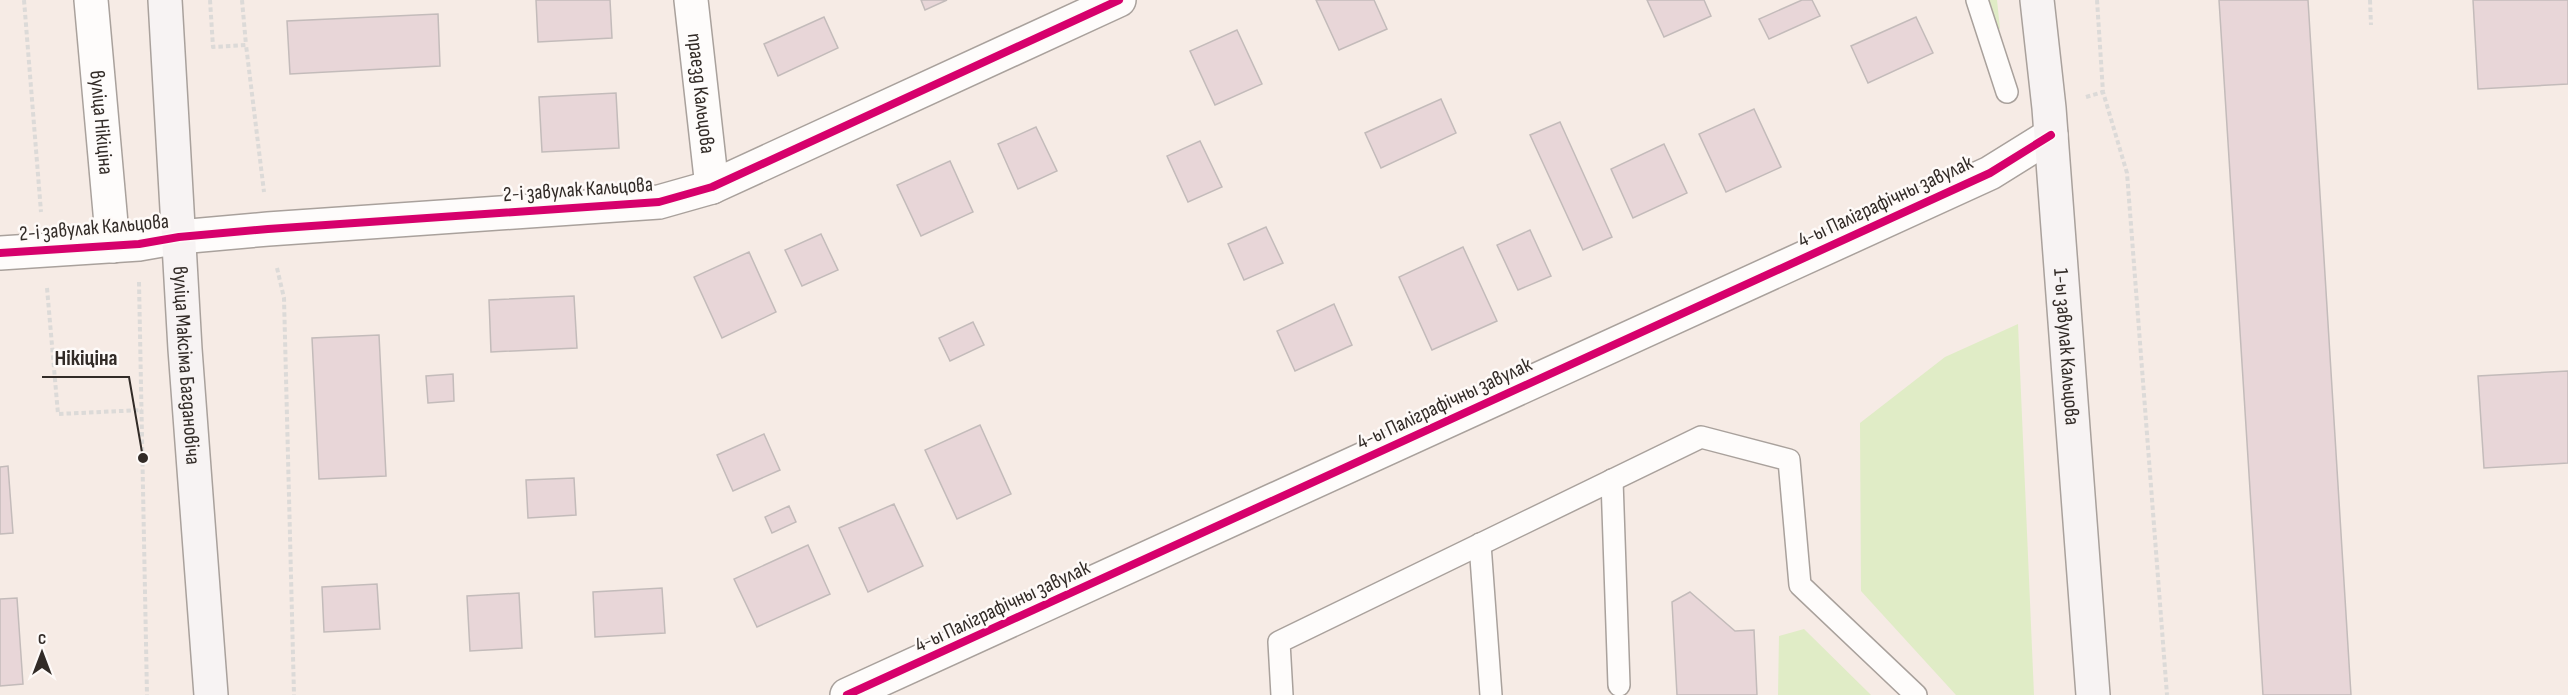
<svg xmlns="http://www.w3.org/2000/svg" width="2568" height="695" font-family="'Sofia Sans Condensed',sans-serif">
<rect width="100%" height="100%" fill="#f6ebe5"/>
<!-- green -->
<g fill="#e0ecc6">
<path d="M 1987,0 L 1997,0 L 2000,29 L 1994,27 Z"/>
<path d="M 2018,324 L 2034,695 L 1956,695 L 1861,591 L 1860,423 L 1945,357 Z"/>
<path d="M 1804,629 L 1871,695 L 1778,695 L 1779,636 Z"/>
</g>
<!-- building -->
<g fill="#e8d6d8" stroke="#c3bbba" stroke-width="1.5">
<path d="M 536,0 L 610,0 L 612,38 L 538,42 Z"/>
<path d="M 921,0 L 947,0 L 925,10 Z"/>
<path d="M 1316,0 L 1374,0 L 1387,29 L 1339,50 Z"/>
<path d="M 1647,0 L 1704,0 L 1711,16 L 1664,37 Z"/>
<path d="M 1802,0 L 1812,0 L 1820,16 L 1769,39 L 1759,19 Z"/>
<path d="M 2219,0 L 2308,0 L 2351,695 L 2263,695 Z"/>
<path d="M 2473,0 L 2568,0 L 2568,84 L 2478,89 Z"/>
<path d="M 438,14 L 440,66 L 290,74 L 287,21 Z"/>
<path d="M 824,17 L 838,48 L 778,76 L 764,44 Z"/>
<path d="M 1916,17 L 1933,53 L 1868,83 L 1851,46 Z"/>
<path d="M 1237,30 L 1262,84 L 1215,105 L 1190,51 Z"/>
<path d="M 616,93 L 619,148 L 542,152 L 539,97 Z"/>
<path d="M 1441,99 L 1456,133 L 1381,168 L 1365,133 Z"/>
<path d="M 1754,109 L 1781,167 L 1726,192 L 1699,134 Z"/>
<path d="M 1560,122 L 1612,237 L 1583,250 L 1530,135 Z"/>
<path d="M 1036,127 L 1057,171 L 1018,189 L 998,144 Z"/>
<path d="M 1200,141 L 1222,187 L 1188,202 L 1167,156 Z"/>
<path d="M 1664,144 L 1687,193 L 1633,218 L 1611,169 Z"/>
<path d="M 950,161 L 973,212 L 921,236 L 897,185 Z"/>
<path d="M 1266,227 L 1283,263 L 1244,280 L 1228,244 Z"/>
<path d="M 1530,230 L 1551,276 L 1518,290 L 1497,245 Z"/>
<path d="M 821,234 L 838,270 L 802,286 L 785,250 Z"/>
<path d="M 1463,247 L 1497,321 L 1432,350 L 1399,277 Z"/>
<path d="M 749,252 L 776,312 L 722,338 L 694,277 Z"/>
<path d="M 574,296 L 577,348 L 491,352 L 489,300 Z"/>
<path d="M 1334,304 L 1352,345 L 1295,371 L 1277,331 Z"/>
<path d="M 973,322 L 984,345 L 950,361 L 939,338 Z"/>
<path d="M 379,335 L 386,476 L 319,479 L 312,338 Z"/>
<path d="M 2568,371 L 2568,463 L 2484,468 L 2478,376 Z"/>
<path d="M 453,374 L 454,401 L 428,403 L 426,376 Z"/>
<path d="M 980,425 L 1011,494 L 957,519 L 925,450 Z"/>
<path d="M 764,434 L 780,470 L 733,491 L 717,455 Z"/>
<path d="M 8,466 L 13,533 L 0,534 L 0,467 Z"/>
<path d="M 574,478 L 576,515 L 528,518 L 526,480 Z"/>
<path d="M 894,504 L 923,566 L 868,592 L 839,528 Z"/>
<path d="M 789,506 L 796,522 L 772,533 L 765,517 Z"/>
<path d="M 808,545 L 830,594 L 757,627 L 734,579 Z"/>
<path d="M 377,584 L 380,629 L 324,632 L 322,587 Z"/>
<path d="M 662,588 L 665,633 L 595,637 L 593,592 Z"/>
<path d="M 1690,592 L 1735,631 L 1754,630 L 1757,695 L 1677,695 L 1672,602 Z"/>
<path d="M 519,593 L 522,648 L 470,651 L 467,596 Z"/>
<path d="M 17,598 L 23,684 L 0,686 L 0,599 Z"/>
</g>
<g fill="none" stroke-linecap="round" stroke-linejoin="round">
<!-- lane casing -->
<g stroke="#a9a19c" stroke-width="24">
<g id="lane">
<path d="M 1977,0 L 2007,92"/>
<path d="M 1612,480 L 1619,685"/>
<path d="M 1480,544 L 1491,695"/>
<path d="M 1282,695 L 1279,642 L 1701,437 L 1789,460 L 1800,585 L 1916,695"/>
</g>
</g>
<!-- street casing -->
<g stroke="#a9a19c" stroke-width="36">
<g id="street">
<path id="s1" d="M 91,0 L 113,246"/>
<path id="s2" d="M 691,0 L 712,187"/>
<path d="M 0,253 L 139,244 L 179,237 L 268,229 L 659,202 L 712,187 L 1119,0"/>
<path d="M 847,695 L 1990,173 L 2051,135"/>
</g>
</g>
<!-- secondary casing -->
<g stroke="#a9a19c" stroke-width="36">
<g id="secondary">
<path id="s3" d="M 165,0 L 185,349 L 211,695"/>
<path id="s4" d="M 2037,0 L 2049,108 L 2093,695"/>
</g>
</g>
<!-- path -->
<g stroke="#dcdad8" stroke-width="4" stroke-dasharray="4.5 3" stroke-linecap="butt">
<path d="M 24,0 L 41,212"/>
<path d="M 210,0 L 213,47 L 246,45 L 264,192"/>
<path d="M 242,0 L 246,45"/>
<path d="M 2097,0 L 2103,92 L 2127,173 L 2167,695"/>
<path d="M 2370,0 L 2371,25"/>
<path d="M 2086,97 L 2103,92"/>
<path d="M 277,268 L 284,298 L 294,695"/>
<path d="M 139,282 L 147,695"/>
<path d="M 47,288 L 58,414 L 142,410"/>
</g>
<!-- lane -->
<use href="#lane" stroke="#fefcfb" stroke-width="21"/>
<!-- street -->
<use href="#street" stroke="#fefcfb" stroke-width="33"/>
<!-- secondary -->
<use href="#secondary" stroke="#f7f3f3" stroke-width="33"/>
<!-- cycleway casing -->
<g stroke="#fefaf8" stroke-width="11">
<g id="cycleway">
<path d="M 0,253 L 139,244 L 179,237 L 268,229 L 659,202 L 712,187 L 1119,0"/>
<path d="M 847,695 L 1990,173 L 2051,135"/>
</g>
</g>
<!-- cycleway -->
<use href="#cycleway" stroke="#d6006c" stroke-width="8"/>
</g>
<g text-anchor="middle" stroke-width="5" stroke-linejoin="round" paint-order="stroke">
<!-- street labels -->
<g font-size="21" fill="#322b27" stroke="#fefaf8">
<text dy="7" stroke="none"><textPath href="#s2" startOffset="94">праезд Кальцова</textPath></text>
<text dy="7" stroke="none"><textPath href="#s1" startOffset="123">вуліца Нікіціна</textPath></text>
<text transform="translate(578 189) rotate(-4)" y="7">2-і завулак Кальцова</text>
<text transform="translate(1885 201) rotate(-25)" y="7">4-ы Паліграфічны завулак</text>
<text transform="translate(94 227) rotate(-5)" y="7">2-і завулак Кальцова</text>
<text dy="7" stroke="none"><textPath href="#s4" startOffset="348">1-ы завулак Кальцова</textPath></text>
<text dy="7" stroke="none"><textPath href="#s3" startOffset="366">вуліца Максіма Багдановіча</textPath></text>
<text transform="translate(1444 403) rotate(-25)" y="7">4-ы Паліграфічны завулак</text>
<text transform="translate(1002 606) rotate(-25)" y="7">4-ы Паліграфічны завулак</text>
</g>
</g>
<!-- callouts -->
<path fill="none" stroke="#322b27" stroke-width="2" d="M143 458L129 377H42"/>
<circle fill="#322b27" stroke="#fefaf8" stroke-width="2" cx="143" cy="458" r="6"/>
<g font-size="22" text-anchor="middle" font-weight="bold" fill="#322b27" stroke="#fefaf8" stroke-width="5" stroke-linejoin="round" paint-order="stroke">
<text x="86" y="365">Нікіціна</text>
</g>
<!-- north arrow -->
<g transform="translate(42 653)" stroke="#fefaf8" stroke-width="4.5" paint-order="stroke">
<path d="M0-4.5L10 22L0 15L-10 22Z" fill="#322b27"/>
<text y="-9" font-size="16" font-weight="bold" text-anchor="middle" fill="#322b27">С</text>
</g>
</svg>
